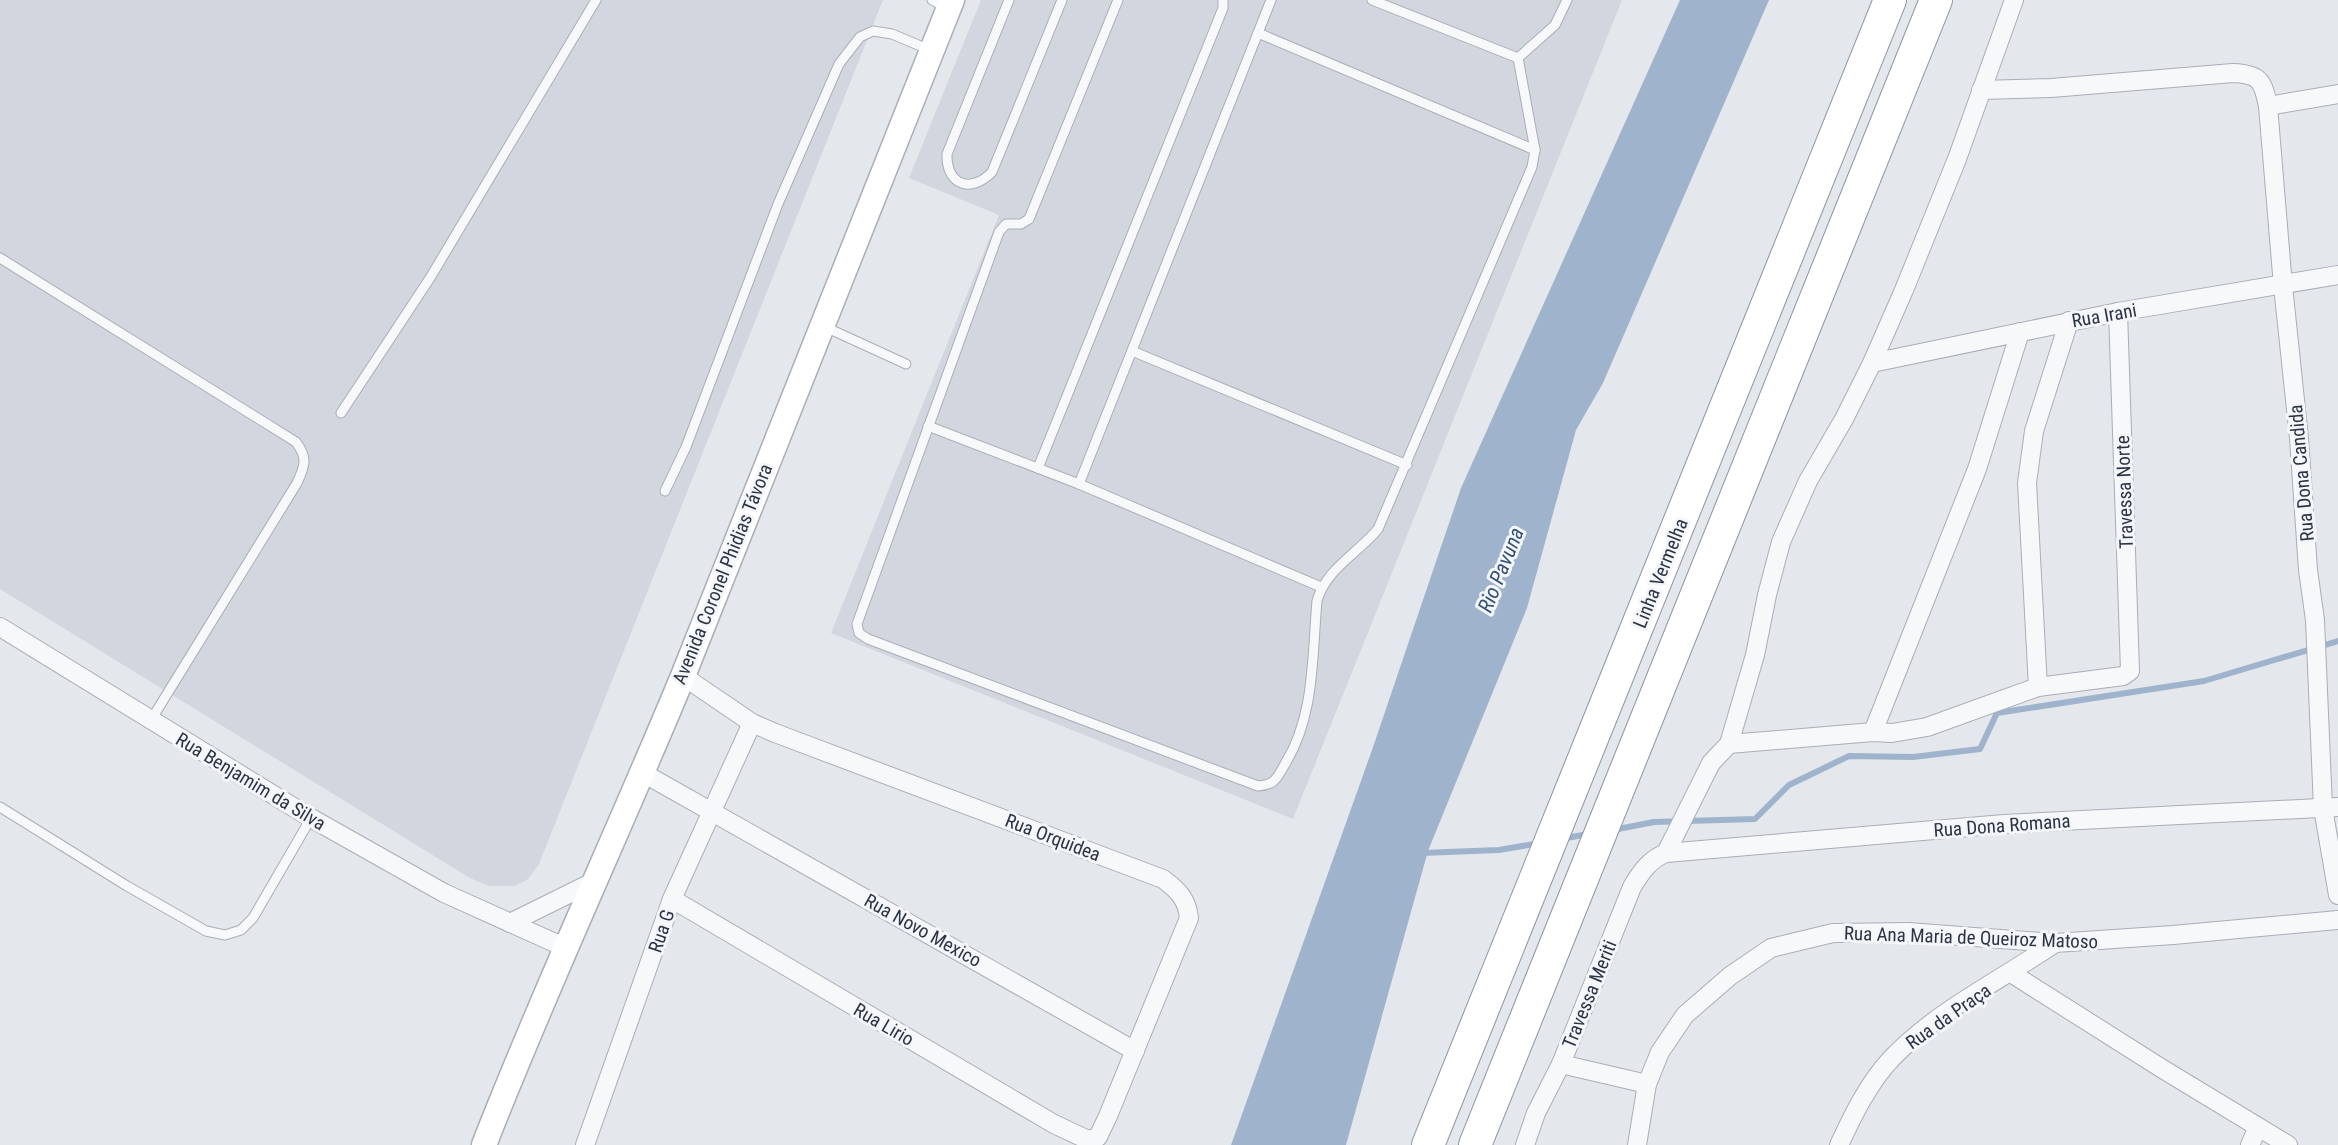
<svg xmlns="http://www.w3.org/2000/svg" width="2338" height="1145" font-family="'Roboto Condensed',sans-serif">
<rect width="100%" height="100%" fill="#e4e7ec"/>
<!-- built -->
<g fill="#d2d6de">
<path d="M 0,0 L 883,0 L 539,864 L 528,879 L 515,886 L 489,886 L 470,878 L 0,589 Z"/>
<path d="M 981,0 L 1622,0 L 1293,819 L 831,633 L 999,215 L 909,178 Z"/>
</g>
<!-- water -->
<path fill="#9fb4cc" d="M 1680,0 L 1769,0 L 1603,383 L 1576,430 L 1527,608 L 1428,851 L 1346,1145 L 1231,1145 L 1372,750 L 1461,488 Z"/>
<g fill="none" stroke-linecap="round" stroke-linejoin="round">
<!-- stream -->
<g stroke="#9fb4cc" stroke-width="6">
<path d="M 1613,830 L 1654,822 L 1755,819 L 1789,785 L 1849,756 L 1913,757 L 1980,749 L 1997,713 L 2204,681 L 2338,641"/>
<path d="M 1561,839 L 1588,834"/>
<path d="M 1422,853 L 1499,850 L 1540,843"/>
</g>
<!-- lane casing -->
<g stroke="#a9aeb7" stroke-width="11">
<g id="lane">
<path d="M 932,0 L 947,8"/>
<path d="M 1009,0 L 947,154 C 946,185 971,194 992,172 L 1062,0"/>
<path d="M 1118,0 L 1029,219 L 1021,224 L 1006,224 L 999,232 L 857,624 L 859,633 L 868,639 L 1258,786 C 1275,785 1277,778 1285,764 C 1315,716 1312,656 1317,601 C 1326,569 1357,554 1378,529 L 1532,167 L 1535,150 L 1518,58 L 1555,25 L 1567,0"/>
<path d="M 1372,0 L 1518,58"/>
<path d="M 1258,33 L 1535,150"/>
<path d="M 0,258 L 296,442 C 308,458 305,466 297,483 L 151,720"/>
<path d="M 823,326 L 906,364"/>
<path d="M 1132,351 L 1407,465"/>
<path d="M 341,413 L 430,278 L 596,0"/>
<path d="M 928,426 L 1079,484 L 1321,587"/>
<path d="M 1038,468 L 1223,8 L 1223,0"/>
<path d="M 1079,484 L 1271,0"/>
<path d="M 665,491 L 686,447 L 778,204 L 839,64 L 860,37 L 873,31 L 892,34 L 930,50"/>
<path d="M 0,807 L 127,886 L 206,931 L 225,935 L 241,930 L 253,918 L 311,818"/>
</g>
</g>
<!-- street casing -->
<g stroke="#a9aeb7" stroke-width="20">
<g id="street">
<path d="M 1981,90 L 2051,88 L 2233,73 C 2260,74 2263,81 2268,106 L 2283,286 L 2299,438 L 2308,570 L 2315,620 L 2323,808 L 2338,895"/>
<path d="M 2268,106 L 2338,94"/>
<path d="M 1872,363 L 2118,312 L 2338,275"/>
<path d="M 0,627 L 311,818 L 444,893 L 564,947"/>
<path d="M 2038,687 L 2027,483 L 2034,431 L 2069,321"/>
<path d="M 1873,732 L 1977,469 L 2020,332"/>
<path d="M 1729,744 L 1873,732 L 1892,733 L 1927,727 L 2038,687 L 2123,676 L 2130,671 L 2118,312"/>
<path d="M 643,773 L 1135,1051"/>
<path d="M 1666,853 L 1711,763 L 1729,744 L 1755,655 L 1767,595 L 1781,542 L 1808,481 L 1844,419 L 1872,363 L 1904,290 L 1957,159 L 2014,0"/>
<path d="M 672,899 L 1054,1124 L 1088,1140 L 1098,1137 L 1108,1116 L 1189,918 C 1187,899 1178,890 1163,879 L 775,733 L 752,723 L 683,676"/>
<path d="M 510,923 L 593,882"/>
<path d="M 2011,973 L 2161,1068 L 2288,1145"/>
<path d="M 1561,1064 L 1647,1084"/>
<path d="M 585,1145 L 672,899 L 752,723"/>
<path d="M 1525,1145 L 1536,1113 L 1561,1064 L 1632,887 C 1641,872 1650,859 1666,853 L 2004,824 L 2338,807"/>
<path d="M 1637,1145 L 1647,1084 L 1660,1052 L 1685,1015 L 1730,976 L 1771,948 L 1833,933 L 1908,932 L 2055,943 L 2173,935 L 2338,920"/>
<path d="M 1839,1145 C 1853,1115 1869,1082 1892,1058 C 1938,1010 2001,980 2055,943"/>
<path d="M 2250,1145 L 2258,1127"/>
</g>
</g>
<!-- secondary casing -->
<g stroke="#a9aeb7" stroke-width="27">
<path id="secondary" d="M 484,1145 C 546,986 618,833 683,676 L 952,0"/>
</g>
<!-- highway casing -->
<g stroke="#8b94a3" stroke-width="34">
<g id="highway">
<path d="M 1428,1145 L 1890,0"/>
<path d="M 1475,1145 L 1936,0"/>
</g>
</g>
<!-- lane -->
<use href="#lane" stroke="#f7f8fa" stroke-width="9"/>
<!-- street -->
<use href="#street" stroke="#f7f8fa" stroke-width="18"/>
<!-- secondary -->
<use href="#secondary" stroke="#fff" stroke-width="24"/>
<!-- highway -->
<use href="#highway" stroke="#fff" stroke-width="32"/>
</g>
<g text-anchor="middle" stroke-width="6" stroke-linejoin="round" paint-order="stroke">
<!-- street labels -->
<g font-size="19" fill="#2b3445" stroke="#f4f6f9">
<text transform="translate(2104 315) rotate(-10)" y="7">Rua Irani</text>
<text transform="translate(2301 473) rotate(-95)" y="7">Rua Dona Candida</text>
<text transform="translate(2124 492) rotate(-92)" y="7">Travessa Norte</text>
<text transform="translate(1660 573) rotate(-68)" y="7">Linha Vermelha</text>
<text transform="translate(722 574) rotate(-68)" y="7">Avenida Coronel Phidias Távora</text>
<text transform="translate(251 781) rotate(31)" y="7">Rua Benjamim da Silva</text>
<text transform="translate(2002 825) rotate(-4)" y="7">Rua Dona Romana</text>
<text transform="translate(1053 837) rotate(21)" y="7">Rua Orquidea</text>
<text transform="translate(923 930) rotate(29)" y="7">Rua Novo Mexico</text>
<text transform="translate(661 931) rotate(-71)" y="7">Rua G</text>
<text transform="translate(1971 937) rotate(2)" y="7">Rua Ana Maria de Queiroz Matoso</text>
<text transform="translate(1589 994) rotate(-68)" y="7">Travessa Meriti</text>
<text transform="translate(1948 1016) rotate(-35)" y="7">Rua da Praça</text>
<text transform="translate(884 1024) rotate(30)" y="7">Rua Lirio</text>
</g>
<!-- water labels -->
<g font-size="21" font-style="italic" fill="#34527a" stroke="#f4f6f9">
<text transform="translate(1501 570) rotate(-68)" y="7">Rio Pavuna</text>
</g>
</g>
</svg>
